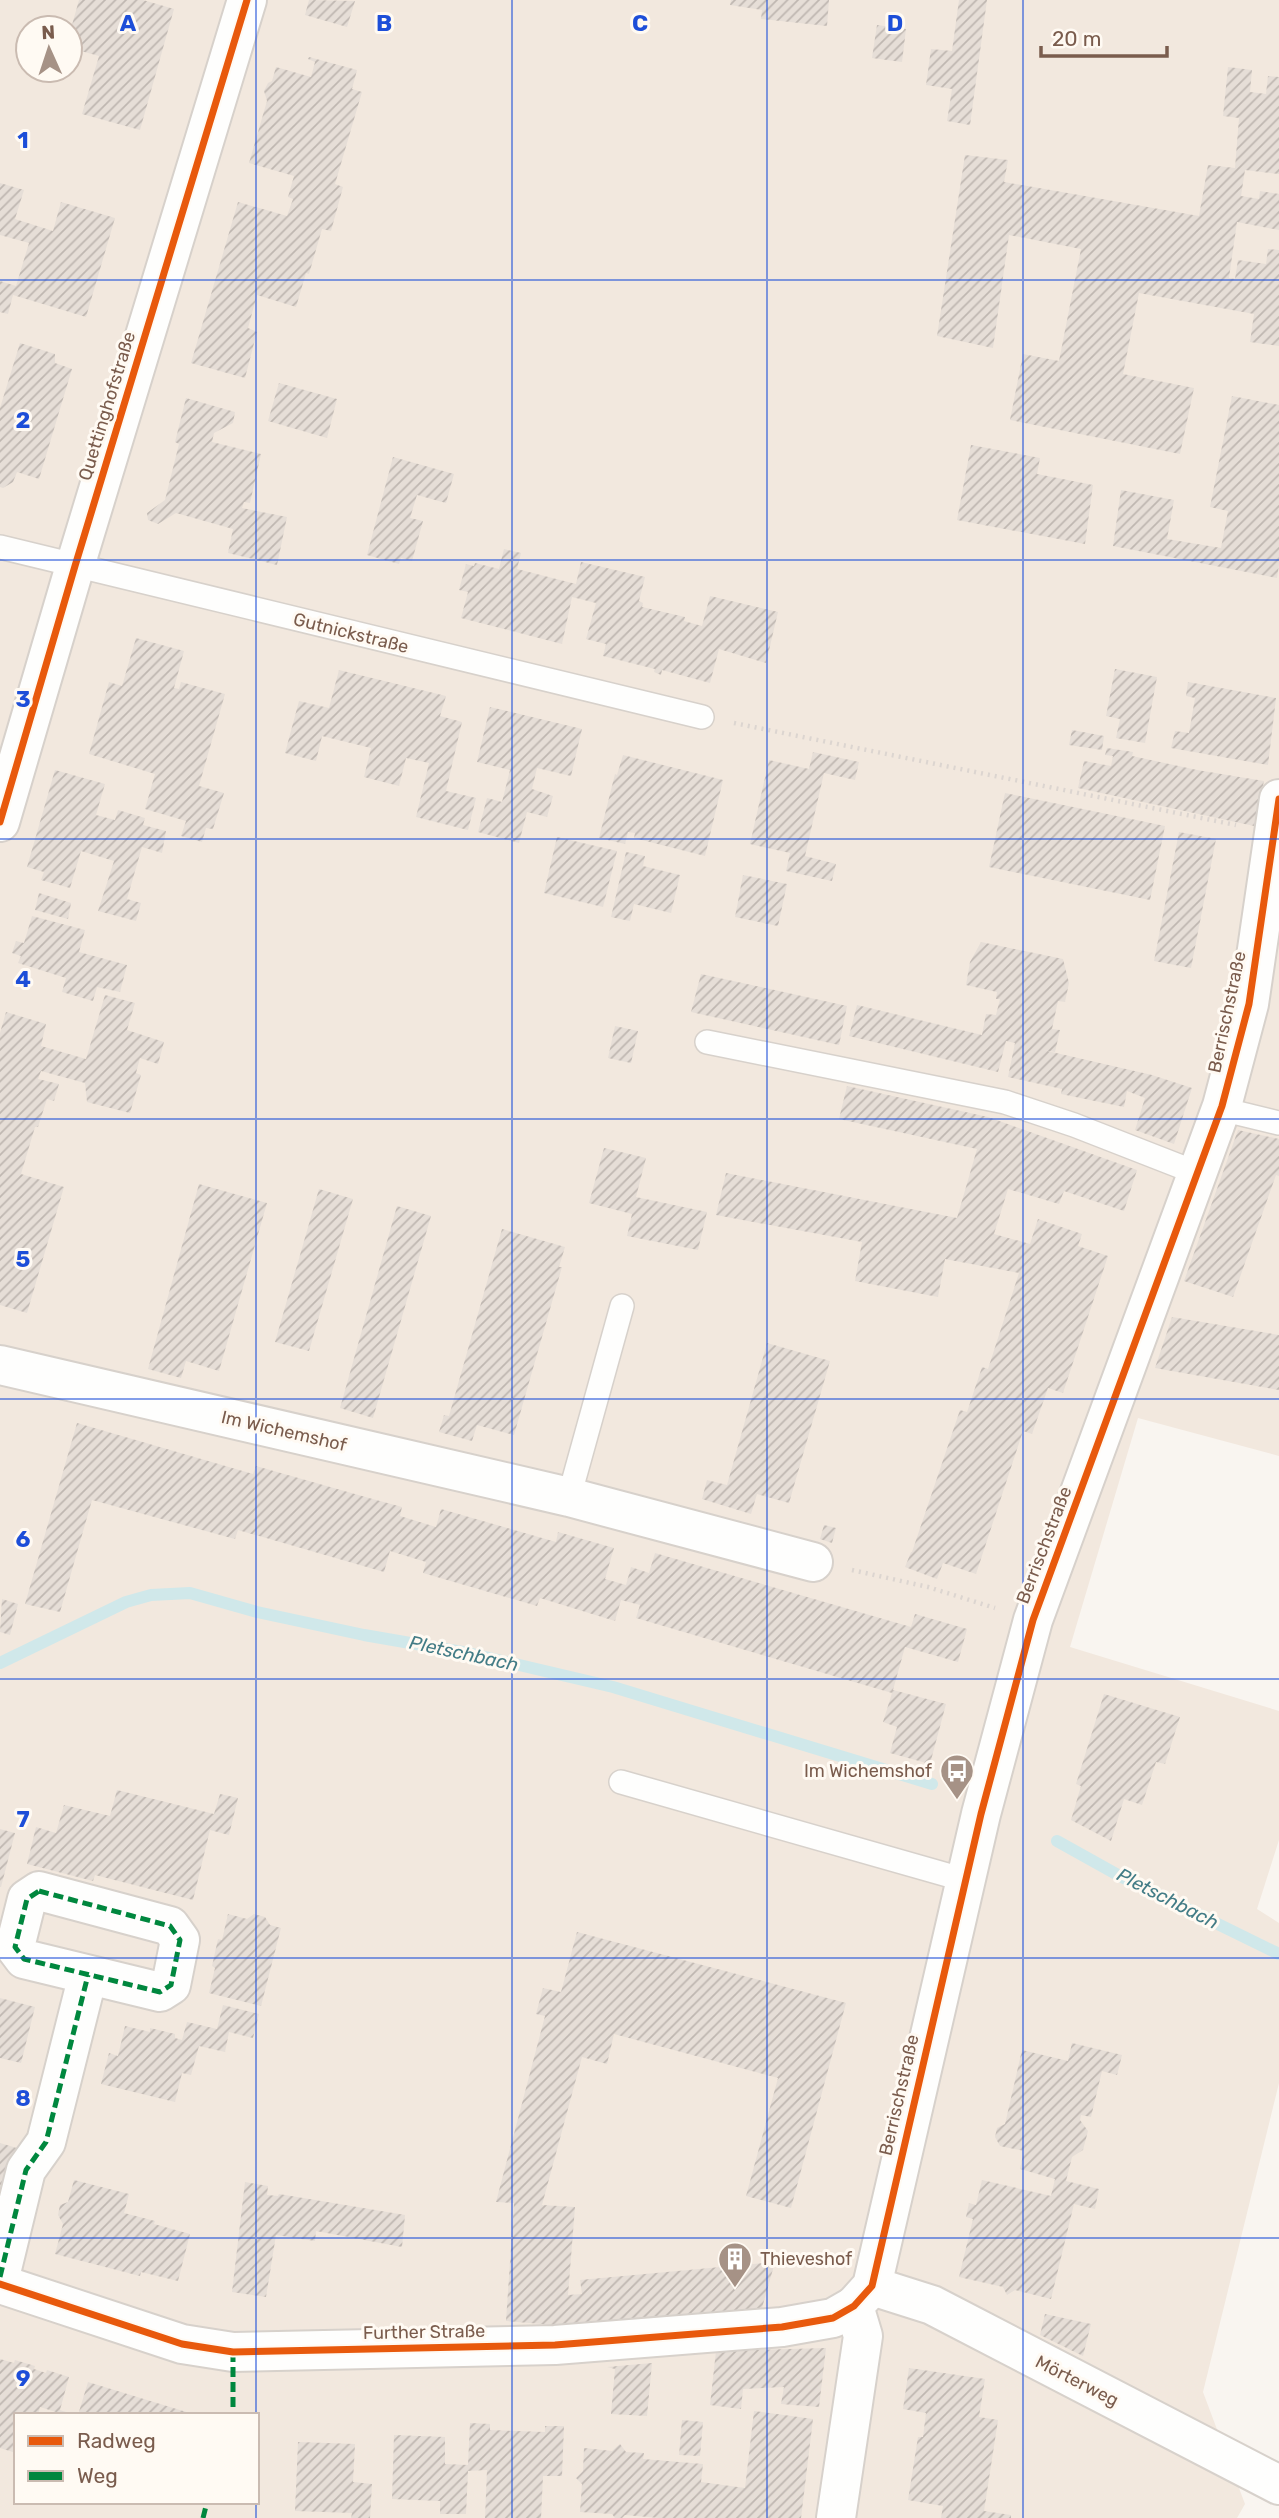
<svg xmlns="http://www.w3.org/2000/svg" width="1279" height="2518" font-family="Rubik,sans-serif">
<defs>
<pattern id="building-hatch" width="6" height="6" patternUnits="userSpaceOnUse" patternTransform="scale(1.75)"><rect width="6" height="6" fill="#e6ded7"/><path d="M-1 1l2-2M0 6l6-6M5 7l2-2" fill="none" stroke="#bfb7b1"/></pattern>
</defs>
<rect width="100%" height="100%" fill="#f9f5f0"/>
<!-- residential -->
<path fill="#f2e8de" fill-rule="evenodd" d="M 0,0 L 1279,0 L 1279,1456 L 1138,1418 L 1070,1647 L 1279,1711 L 1279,1840 L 1257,1909 L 1279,1923 L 1279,2083 L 1203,2392 L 1245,2504 L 1237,2518 L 0,2518 ZM 28,28 L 70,28 L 70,70 L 28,70 ZM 16,2415 L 257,2415 L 257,2502 L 16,2502 Z"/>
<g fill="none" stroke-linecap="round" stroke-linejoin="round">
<!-- stream -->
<g stroke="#d0e8ea" stroke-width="12">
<path d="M 0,1663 L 126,1602 L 151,1595 L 190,1593 L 257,1612 L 364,1635 L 468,1653 L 613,1687 L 932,1784"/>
<path d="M 1057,1841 L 1118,1875 L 1279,1954"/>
</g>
</g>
<!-- building -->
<g fill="url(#building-hatch)">
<path d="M 79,0 L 143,0 L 174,9 L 140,130 L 82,114 L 99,56 L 70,48 L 70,32 Z"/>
<path d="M 309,0 L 355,1 L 347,27 L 305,15 Z"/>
<path d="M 731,0 L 829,0 L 827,26 L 761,19 L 762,10 L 730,5 Z"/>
<path d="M 959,0 L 987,0 L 970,125 L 947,121 L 952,89 L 926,85 L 931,49 L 952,51 Z"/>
<path d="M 877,25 L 906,29 L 902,62 L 872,58 Z"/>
<path d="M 309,57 L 357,70 L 352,89 L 362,92 L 335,184 L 343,187 L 331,231 L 322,229 L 309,274 L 306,273 L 296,307 L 257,295 L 248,328 L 257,332 L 245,378 L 191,363 L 238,202 L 287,216 L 293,199 L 288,197 L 294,176 L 249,163 L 267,101 L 264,91 L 268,83 L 272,81 L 276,67 L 311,77 L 315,62 L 308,59 Z"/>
<path d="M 1228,67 L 1252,70 L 1250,92 L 1266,94 L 1268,76 L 1279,77 L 1279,174 L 1245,170 L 1241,196 L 1259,199 L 1260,191 L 1279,194 L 1279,230 L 1237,222 L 1229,278 L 1235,279 L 1238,260 L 1266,264 L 1268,249 L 1279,250 L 1279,346 L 1250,342 L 1254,314 L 1139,293 L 1123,374 L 1194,388 L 1180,454 L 1010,420 L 1023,354 L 1059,361 L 1081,249 L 1009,235 L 993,348 L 937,336 L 965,155 L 1008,160 L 1004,182 L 1199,216 L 1208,165 L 1235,168 L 1239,118 L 1223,116 Z"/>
<path d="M 0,183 L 24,190 L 15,219 L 53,231 L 61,202 L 115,218 L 86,317 L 13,295 L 8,314 L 0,312 L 0,281 L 16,286 L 29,243 L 0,235 Z"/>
<path d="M 20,343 L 55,354 L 55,363 L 72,369 L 39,479 L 17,472 L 13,482 L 3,488 L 0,487 L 0,408 Z"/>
<path d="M 279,383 L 337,399 L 327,438 L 268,421 Z"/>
<path d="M 1232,396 L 1279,405 L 1279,565 L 1277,578 L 1113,546 L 1121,490 L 1174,500 L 1167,539 L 1221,548 L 1228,511 L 1210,507 Z"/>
<path d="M 186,398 L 235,412 L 233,423 L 214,433 L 212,442 L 261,454 L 250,503 L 244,502 L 242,508 L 287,517 L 277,565 L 228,553 L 233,529 L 176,513 L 158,524 L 148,520 L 147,513 L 165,500 L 179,444 L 175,442 Z"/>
<path d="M 971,445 L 1040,458 L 1037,474 L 1093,485 L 1085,544 L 957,520 Z"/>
<path d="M 393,457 L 454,474 L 446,503 L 417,495 L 410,518 L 423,521 L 412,561 L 401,558 L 399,564 L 367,555 Z"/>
<path d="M 504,549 L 521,553 L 517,569 L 576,584 L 581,562 L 645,577 L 639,601 L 643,603 L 642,607 L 685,617 L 684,621 L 702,626 L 710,596 L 778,612 L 766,663 L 719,649 L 710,683 L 662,670 L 661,675 L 654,672 L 655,669 L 603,656 L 606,644 L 586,639 L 596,603 L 572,597 L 562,644 L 461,618 L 468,592 L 459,590 L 466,564 L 474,566 L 475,563 L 499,569 Z"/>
<path d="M 136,638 L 184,651 L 174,688 L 179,689 L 181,682 L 225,694 L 199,786 L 224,793 L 213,829 L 206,828 L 202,842 L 181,836 L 186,821 L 145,809 L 155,774 L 89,754 L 109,682 L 122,686 Z"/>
<path d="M 1115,669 L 1157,677 L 1145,743 L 1116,738 L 1120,719 L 1106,716 Z"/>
<path d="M 339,670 L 446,696 L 440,716 L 462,722 L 446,791 L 476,798 L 468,830 L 416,817 L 429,763 L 406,758 L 399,786 L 364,777 L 371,748 L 322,736 L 316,761 L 285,753 L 299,701 L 329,708 Z"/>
<path d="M 1188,682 L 1276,698 L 1268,765 L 1171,748 L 1175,731 L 1189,733 L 1195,698 L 1186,696 Z"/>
<path d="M 490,707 L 582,729 L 571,776 L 537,768 L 532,789 L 553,796 L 547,817 L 527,812 L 519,843 L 478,832 L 487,798 L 502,802 L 510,770 L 477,762 Z"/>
<path d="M 1072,730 L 1104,736 L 1102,750 L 1069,745 Z"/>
<path d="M 1107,748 L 1133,752 L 1132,756 L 1197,770 L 1264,781 L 1254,826 L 1078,788 L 1084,761 L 1111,766 L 1113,756 L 1105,755 Z"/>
<path d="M 813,752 L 859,762 L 855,780 L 824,773 L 805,856 L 836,864 L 832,881 L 786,871 L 790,853 L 750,844 L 769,760 L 809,769 Z"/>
<path d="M 623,755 L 723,780 L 705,856 L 634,838 L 635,833 L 628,832 L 625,844 L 599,838 L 615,774 L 617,775 Z"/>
<path d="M 55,770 L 105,784 L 96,815 L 115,820 L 118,810 L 145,818 L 143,825 L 166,831 L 162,853 L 142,847 L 127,899 L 141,903 L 136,921 L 98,911 L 114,861 L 81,851 L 70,888 L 41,880 L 44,872 L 27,867 Z"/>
<path d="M 1005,793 L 1165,826 L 1150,900 L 989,867 Z"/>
<path d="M 1179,832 L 1216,839 L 1191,968 L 1154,961 Z"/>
<path d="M 557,837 L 617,851 L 603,907 L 544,893 Z"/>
<path d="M 626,852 L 645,856 L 643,866 L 680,875 L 671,913 L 634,904 L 630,921 L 611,917 Z"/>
<path d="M 743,875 L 787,884 L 778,926 L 735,917 Z"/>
<path d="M 39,893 L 71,903 L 68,919 L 35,910 Z"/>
<path d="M 32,916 L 85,930 L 79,952 L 127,965 L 120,992 L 97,987 L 93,1001 L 62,992 L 66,978 L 18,963 L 21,956 L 12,953 L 16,941 L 24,943 Z"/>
<path d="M 981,942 L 1063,959 L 1069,983 L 1065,1002 L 1058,1001 L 1052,1029 L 1060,1030 L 1055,1052 L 1043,1050 L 1152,1075 L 1192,1088 L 1174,1144 L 1135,1130 L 1145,1098 L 1127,1091 L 1124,1107 L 1061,1094 L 1062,1089 L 1008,1077 L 1015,1043 L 1006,1041 L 998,1072 L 849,1036 L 857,1005 L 982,1035 L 986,1014 L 996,1015 L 1000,999 L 996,999 L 997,992 L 966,985 L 970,962 Z"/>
<path d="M 701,974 L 847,1006 L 839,1045 L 691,1012 Z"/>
<path d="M 105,995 L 135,1003 L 127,1030 L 164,1042 L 158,1064 L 140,1058 L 136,1073 L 141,1075 L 130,1113 L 87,1102 L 85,1083 L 41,1071 L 38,1079 L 59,1084 L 54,1101 L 47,1099 L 38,1127 L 35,1127 L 21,1174 L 64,1187 L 27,1313 L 0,1305 L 0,1033 L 6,1012 L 46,1024 L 41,1046 L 86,1059 Z"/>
<path d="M 615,1026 L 638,1031 L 631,1063 L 608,1058 Z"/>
<path d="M 847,1086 L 988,1117 L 1137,1170 L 1124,1211 L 1064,1191 L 1059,1204 L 1008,1189 L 994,1234 L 1030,1244 L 1038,1219 L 1082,1234 L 1078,1246 L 1108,1256 L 1063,1393 L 1048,1388 L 1032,1434 L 1023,1431 L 976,1574 L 943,1563 L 937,1579 L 905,1567 L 911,1552 L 912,1552 L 960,1410 L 967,1412 L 982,1367 L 988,1369 L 1019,1273 L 945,1259 L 938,1297 L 855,1281 L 862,1242 L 716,1215 L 726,1173 L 957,1218 L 977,1149 L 839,1119 Z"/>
<path d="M 1238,1130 L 1279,1139 L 1279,1176 L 1276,1175 L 1233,1297 L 1184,1281 Z"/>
<path d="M 604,1148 L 646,1158 L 636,1197 L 707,1212 L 698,1250 L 627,1236 L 632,1214 L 589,1203 Z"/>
<path d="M 199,1184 L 267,1203 L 219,1371 L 186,1361 L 181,1378 L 148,1369 Z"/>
<path d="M 319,1189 L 353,1199 L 309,1351 L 275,1342 Z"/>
<path d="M 397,1206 L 431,1216 L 373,1418 L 340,1408 Z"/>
<path d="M 502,1229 L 565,1247 L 559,1267 L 562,1267 L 514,1435 L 477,1425 L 472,1441 L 439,1432 L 444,1415 L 449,1416 Z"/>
<path d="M 1172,1317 L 1279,1335 L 1279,1390 L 1155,1368 Z"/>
<path d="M 767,1343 L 830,1361 L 789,1503 L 757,1494 L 751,1514 L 702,1499 L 707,1480 L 727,1485 Z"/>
<path d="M 77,1423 L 253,1474 L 256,1466 L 369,1498 L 402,1507 L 400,1516 L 436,1527 L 441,1509 L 556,1542 L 558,1532 L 614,1548 L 605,1579 L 626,1585 L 631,1567 L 649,1573 L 655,1553 L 911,1627 L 915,1614 L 967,1629 L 958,1662 L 905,1647 L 893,1690 L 946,1704 L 930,1764 L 890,1753 L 897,1727 L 883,1722 L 892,1693 L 636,1618 L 640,1605 L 621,1600 L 615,1621 L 540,1598 L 537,1606 L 423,1573 L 426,1562 L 390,1551 L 384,1572 L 238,1530 L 235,1539 L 92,1500 L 60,1612 L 25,1604 Z"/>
<path d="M 824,1525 L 836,1528 L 832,1543 L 820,1539 Z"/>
<path d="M 2,1599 L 18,1604 L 10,1635 L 0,1632 Z"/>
<path d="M 1104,1694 L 1180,1717 L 1165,1764 L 1156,1762 L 1142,1805 L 1124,1799 L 1111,1841 L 1071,1820 L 1081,1786 L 1076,1784 Z"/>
<path d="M 117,1790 L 214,1814 L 220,1794 L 238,1798 L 229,1835 L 210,1830 L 193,1900 L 95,1875 L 93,1881 L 27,1864 L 36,1827 L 56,1833 L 64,1805 L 110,1816 Z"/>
<path d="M 0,1829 L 15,1833 L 1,1887 L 0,1887 Z"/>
<path d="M 228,1914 L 247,1919 L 254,1914 L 265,1917 L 270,1925 L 281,1928 L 261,2006 L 209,1993 L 215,1968 L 212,1966 L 218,1939 L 222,1940 Z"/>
<path d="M 577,1932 L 846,2003 L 791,2208 L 746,2196 L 778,2078 L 614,2034 L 607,2064 L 582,2057 L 542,2205 L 575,2207 L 568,2295 L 582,2294 L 580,2280 L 775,2262 L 762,2308 L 566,2326 L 506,2321 L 514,2203 L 496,2202 L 545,2016 L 536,2014 L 543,1988 L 561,1992 Z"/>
<path d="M 0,1998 L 35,2007 L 21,2063 L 0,2058 Z"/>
<path d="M 223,2005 L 259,2014 L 253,2038 L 229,2032 L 225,2052 L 199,2046 L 191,2075 L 182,2073 L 175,2102 L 101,2084 L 109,2053 L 118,2056 L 125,2026 L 150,2032 L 150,2028 L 175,2034 L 175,2038 L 182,2040 L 187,2022 L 217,2029 Z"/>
<path d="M 1072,2043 L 1122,2055 L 1117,2075 L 1102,2071 L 1091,2117 L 1081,2115 L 1080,2120 L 1088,2131 L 1083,2150 L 1072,2157 L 1066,2181 L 1099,2189 L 1095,2209 L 1074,2204 L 1051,2299 L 1015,2290 L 1007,2295 L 1003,2287 L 959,2277 L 973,2219 L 966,2217 L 969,2203 L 976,2205 L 982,2180 L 1051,2196 L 1055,2179 L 1020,2169 L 1024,2151 L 1000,2146 L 995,2137 L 997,2128 L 1005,2124 L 1022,2050 L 1068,2061 Z"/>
<path d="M 0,2143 L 20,2149 L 9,2191 L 0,2188 Z"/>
<path d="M 74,2180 L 129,2194 L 124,2213 L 155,2221 L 154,2224 L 190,2234 L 178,2281 L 141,2272 L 140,2276 L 55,2254 L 63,2224 L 58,2215 L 60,2205 L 68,2202 Z"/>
<path d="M 245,2182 L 268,2186 L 267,2195 L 278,2196 L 279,2194 L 405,2215 L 402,2247 L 316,2231 L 315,2241 L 276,2235 L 266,2297 L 232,2292 Z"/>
<path d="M 1045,2314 L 1091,2324 L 1083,2356 L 1040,2335 Z"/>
<path d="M 826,2348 L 819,2407 L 781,2404 L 784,2387 L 743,2389 L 741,2409 L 710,2405 L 716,2351 Z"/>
<path d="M 0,2359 L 14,2363 L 15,2360 L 35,2366 L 34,2369 L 46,2373 L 47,2370 L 69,2377 L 60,2410 L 74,2415 L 58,2415 L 59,2413 L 40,2407 L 38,2415 L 16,2415 L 16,2453 L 0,2448 Z"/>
<path d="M 652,2363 L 647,2416 L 611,2414 L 615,2369 L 607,2367 Z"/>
<path d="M 909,2368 L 985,2379 L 979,2417 L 998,2420 L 984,2511 L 1011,2515 L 1011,2518 L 941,2518 L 943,2506 L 908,2500 L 918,2437 L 923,2437 L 926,2413 L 903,2409 Z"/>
<path d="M 88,2382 L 193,2414 L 193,2415 L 78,2415 Z"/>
<path d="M 754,2411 L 813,2419 L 801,2518 L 659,2518 L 625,2515 L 622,2518 L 615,2518 L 612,2514 L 580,2512 L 582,2484 L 576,2478 L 583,2471 L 584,2448 L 612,2451 L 620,2444 L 626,2452 L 644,2453 L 643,2459 L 703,2464 L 701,2482 L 745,2488 Z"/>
<path d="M 682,2420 L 703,2422 L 700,2456 L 679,2455 Z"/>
<path d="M 470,2423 L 490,2424 L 490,2430 L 545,2432 L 545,2426 L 564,2426 L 562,2476 L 543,2476 L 541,2518 L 485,2518 L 487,2470 L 468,2471 L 466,2514 L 440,2514 L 440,2501 L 392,2499 L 394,2435 L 445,2437 L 445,2464 L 468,2465 Z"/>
<path d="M 298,2442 L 355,2444 L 353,2482 L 372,2484 L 370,2518 L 351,2518 L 352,2513 L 295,2511 Z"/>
</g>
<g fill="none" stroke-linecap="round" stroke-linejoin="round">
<!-- service casing -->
<g stroke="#d7d1cb" stroke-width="26">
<g id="service">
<path d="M 0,547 L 702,717"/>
<path d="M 707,1042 L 1005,1102 L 1074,1125 L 1197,1173"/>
<path d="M 1221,1109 L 1279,1123"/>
<path d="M 569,1497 L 622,1306"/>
<path d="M 621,1782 L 965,1880"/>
</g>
</g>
<!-- minor casing -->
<g stroke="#d7d1cb" stroke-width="42">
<g id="minor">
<path d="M 0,822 L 75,566 L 247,0"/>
<path d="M 0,1365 L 569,1497 L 813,1562"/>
<path d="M 39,1891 L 170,1926 L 180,1940 L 171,1985 L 160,1992 L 24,1959 L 15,1947 L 27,1899 Z"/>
<path d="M 0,2277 L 26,2170 L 46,2142 L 88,1975"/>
<path d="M 0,2284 L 182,2344 L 233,2352 L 555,2345 L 782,2327 L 833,2318 L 854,2306"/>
<path d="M 872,2286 L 932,2305 L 1279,2485"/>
</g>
</g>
<!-- tertiary casing -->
<g stroke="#d7d1cb" stroke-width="42">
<path id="tertiary" d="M 836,2518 L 863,2336 L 854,2306 L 872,2286 L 981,1814 L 1033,1620 L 1222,1106 L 1249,1004 L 1279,799"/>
</g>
<!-- path -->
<g stroke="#dcd5d0" stroke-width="4.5" stroke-dasharray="2 5" stroke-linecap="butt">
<path d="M 734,723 L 1236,825"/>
<path d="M 852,1570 L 928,1587 L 995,1608"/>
</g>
<!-- service -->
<use href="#service" stroke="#fefefd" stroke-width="23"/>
<!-- minor -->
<use href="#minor" stroke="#fefefd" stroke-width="38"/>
<!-- tertiary -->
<use href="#tertiary" stroke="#fefefd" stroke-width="38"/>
<!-- quiet -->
<g stroke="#00873e" stroke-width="5" stroke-dasharray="10 5" stroke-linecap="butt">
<path d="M 39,1891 L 170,1926 L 180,1940 L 171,1985 L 160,1992 L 24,1959 L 15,1947 L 27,1899 Z"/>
<path d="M 0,2277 L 26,2170 L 46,2142 L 88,1975"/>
<path d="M 233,2352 L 233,2415"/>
<path d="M 203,2518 L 207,2502"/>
</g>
<!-- cycleway casing -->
<g stroke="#fffaf3" stroke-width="11">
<g id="cycleway">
<path d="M 0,822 L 75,566 L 247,0"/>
<path d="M 0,2284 L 182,2344 L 233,2352 L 555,2345 L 782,2327 L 833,2318 L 854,2306 L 872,2286 L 981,1814 L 1033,1620 L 1222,1106 L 1249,1004 L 1279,799"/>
</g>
</g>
<!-- cycleway -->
<use href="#cycleway" stroke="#e8590c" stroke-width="7"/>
</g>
<!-- grid -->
<path fill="none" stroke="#1d4ed8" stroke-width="2" stroke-opacity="0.55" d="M 256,0 L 256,2415M 512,0 L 512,2518M 767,0 L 767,2518M 1023,0 L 1023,2518M 0,280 L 1279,280M 0,560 L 1279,560M 0,839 L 1279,839M 0,1119 L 1279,1119M 0,1399 L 1279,1399M 0,1679 L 1279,1679M 0,1958 L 1279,1958M 0,2238 L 1279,2238M 256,2502 L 256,2518"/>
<!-- icons -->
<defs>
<g id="bus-pin" transform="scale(1.75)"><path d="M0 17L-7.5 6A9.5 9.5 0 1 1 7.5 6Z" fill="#a69286" stroke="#fffaf3"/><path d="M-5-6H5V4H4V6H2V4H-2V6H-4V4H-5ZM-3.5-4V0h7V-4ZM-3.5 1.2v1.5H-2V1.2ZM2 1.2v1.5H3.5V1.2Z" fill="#fff"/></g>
<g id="building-pin" transform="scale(1.75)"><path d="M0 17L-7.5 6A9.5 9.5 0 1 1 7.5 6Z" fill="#a69286" stroke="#fffaf3"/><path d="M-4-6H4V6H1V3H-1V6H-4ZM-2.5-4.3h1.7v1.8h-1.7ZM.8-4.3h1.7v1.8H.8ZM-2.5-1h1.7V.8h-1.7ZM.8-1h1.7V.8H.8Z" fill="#fff"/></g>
</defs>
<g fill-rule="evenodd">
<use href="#bus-pin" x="957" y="1771"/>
<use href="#building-pin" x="735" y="2259"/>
</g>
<g text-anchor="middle" stroke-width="6" stroke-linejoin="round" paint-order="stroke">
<!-- street labels -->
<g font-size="18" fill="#7a5c4d" stroke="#fffaf3">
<text transform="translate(107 406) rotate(-73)" y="6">Quettinghofstraße</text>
<text transform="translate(351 633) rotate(14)" y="6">Gutnickstraße</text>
<text transform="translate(1227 1012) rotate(-78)" y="6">Berrischstraße</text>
<text transform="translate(284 1431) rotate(13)" y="6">Im Wichemshof</text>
<text transform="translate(1044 1545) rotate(-69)" y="6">Berrischstraße</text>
<text transform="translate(899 2095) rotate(-77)" y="6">Berrischstraße</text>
<text transform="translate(424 2332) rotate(-1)" y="6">Further Straße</text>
<text transform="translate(1077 2381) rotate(27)" y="6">Mörterweg</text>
</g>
<!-- poi labels -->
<g font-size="18" fill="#7a5c4d" stroke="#fffaf3" text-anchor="end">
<text x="932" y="1777">Im Wichemshof</text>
<text x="760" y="2265" text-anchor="start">Thieveshof</text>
</g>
<!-- water labels -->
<g font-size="19" font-style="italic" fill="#437c86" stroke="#fffaf3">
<text transform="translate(464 1653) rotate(12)" y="7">Pletschbach</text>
<text transform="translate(1168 1898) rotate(27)" y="7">Pletschbach</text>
</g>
</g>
<g font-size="23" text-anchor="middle" font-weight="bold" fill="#1d4ed8" stroke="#fffaf3" stroke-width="6" stroke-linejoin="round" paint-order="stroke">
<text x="128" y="31">A</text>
<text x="384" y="31">B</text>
<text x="640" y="31">C</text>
<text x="895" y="31">D</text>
<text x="23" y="148">1</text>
<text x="23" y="428">2</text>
<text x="23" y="707">3</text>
<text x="23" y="987">4</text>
<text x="23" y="1267">5</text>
<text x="23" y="1547">6</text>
<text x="23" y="1827">7</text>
<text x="23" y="2106">8</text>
<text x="23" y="2386">9</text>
</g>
<!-- legend -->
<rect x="14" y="2413" width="245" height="91" fill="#fffaf3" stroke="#cabbb1" stroke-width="2"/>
<rect x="28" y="2436" width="35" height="10" fill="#e8590c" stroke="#cabbb1" stroke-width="2"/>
<text x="77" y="2448" font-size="21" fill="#7a5c4d">Radweg</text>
<rect x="28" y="2471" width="35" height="10" fill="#00873e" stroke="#cabbb1" stroke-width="2"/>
<text x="77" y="2483" font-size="21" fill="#7a5c4d">Weg</text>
<!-- north arrow -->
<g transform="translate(49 49) rotate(357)"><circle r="33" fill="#fffaf3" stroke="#cabbb1" stroke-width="2"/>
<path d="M0-5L12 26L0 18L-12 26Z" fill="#a69286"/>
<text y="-10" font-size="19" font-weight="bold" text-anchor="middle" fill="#7a5c4d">N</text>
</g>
<!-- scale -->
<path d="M1041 46v10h126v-10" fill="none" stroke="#7a5c4d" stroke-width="3.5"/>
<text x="1052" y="46" font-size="21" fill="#7a5c4d" stroke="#fffaf3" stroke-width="5" paint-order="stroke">20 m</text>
</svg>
